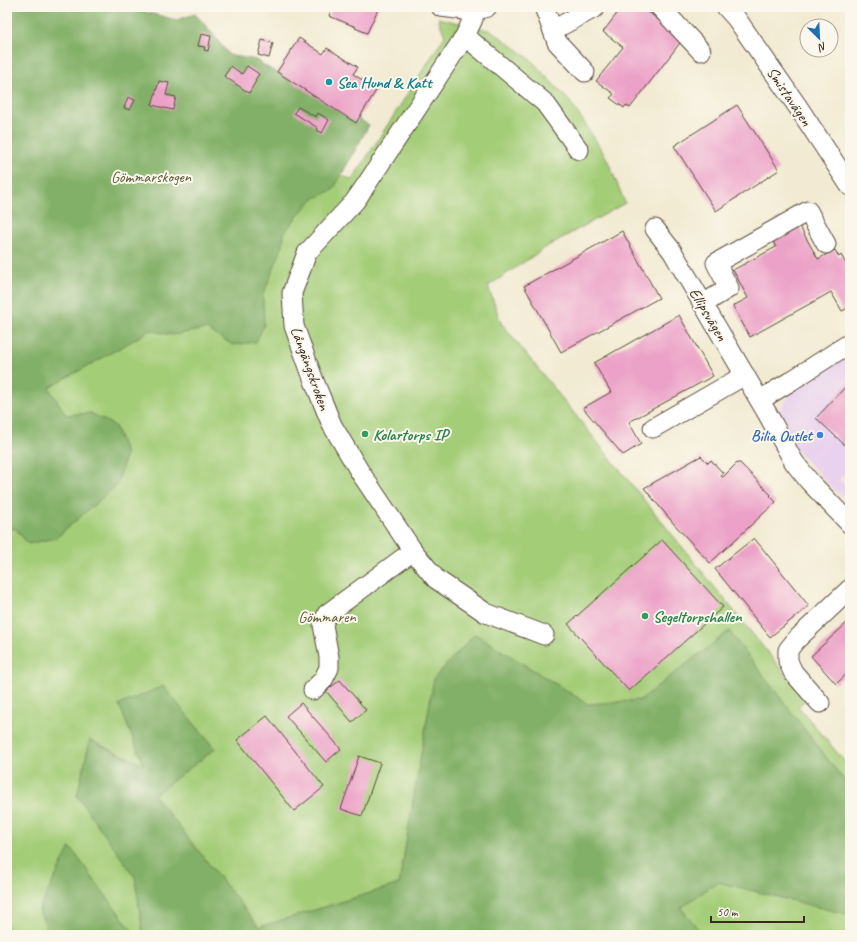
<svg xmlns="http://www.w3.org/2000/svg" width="857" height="942" font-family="Caveat,sans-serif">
<rect width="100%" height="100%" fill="#fbf7ec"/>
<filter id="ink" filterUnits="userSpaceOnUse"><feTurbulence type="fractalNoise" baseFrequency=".025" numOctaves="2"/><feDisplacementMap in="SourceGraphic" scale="8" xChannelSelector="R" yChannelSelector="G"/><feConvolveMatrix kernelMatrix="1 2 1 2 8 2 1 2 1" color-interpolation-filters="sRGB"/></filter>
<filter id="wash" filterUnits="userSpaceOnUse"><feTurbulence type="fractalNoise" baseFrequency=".012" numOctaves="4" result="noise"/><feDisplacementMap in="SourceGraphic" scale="16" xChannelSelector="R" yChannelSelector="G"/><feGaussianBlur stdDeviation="0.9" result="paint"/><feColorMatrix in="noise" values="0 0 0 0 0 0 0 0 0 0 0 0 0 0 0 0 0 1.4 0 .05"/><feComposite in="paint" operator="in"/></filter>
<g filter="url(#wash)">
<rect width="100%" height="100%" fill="#f2ead2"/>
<!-- built -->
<path fill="#e9d2ee" d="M 850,355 L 850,468 L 839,479 L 849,490 L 841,497 L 799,453 L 779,418 L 782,405 L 793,392 Z"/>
<!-- green -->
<path fill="#a4cd78" stroke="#707c4b" d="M 7,7 L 146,7 L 128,108 L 279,146 L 352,180 L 445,36 L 438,18 L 492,31 L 530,59 L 570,102 L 586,125 L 607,159 L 625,203 L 548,246 L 488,286 L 501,323 L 806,700 L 798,706 L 850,768 L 850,935 L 7,935 Z"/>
<!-- forest -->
<g fill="#83b068" stroke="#5f6d43">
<path d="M 7,7 L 136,7 L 137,10 L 177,20 L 195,14 L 208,28 L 229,55 L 256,60 L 265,66 L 369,125 L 333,190 L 313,199 L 299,214 L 284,233 L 283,245 L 263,295 L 264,325 L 256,342 L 233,345 L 206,329 L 172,335 L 150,330 C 117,351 82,368 49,388 L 66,415 L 91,413 L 115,426 L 126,454 L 117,485 L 56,538 L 28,544 L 15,528 L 7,531 Z"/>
<path d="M 729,631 L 850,788 L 850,915 L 717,882 L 681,908 L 703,935 L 143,935 L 135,877 L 77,796 L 90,740 L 144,765 L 119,705 L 163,686 L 215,749 L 154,795 L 259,927 L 399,884 L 434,678 L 475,634 L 588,704 L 640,700 Z"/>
<path d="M 70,847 L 135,935 L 49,935 L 39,910 Z"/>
</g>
<g id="blocks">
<!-- building -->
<g fill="#eca2c8">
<path d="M 332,7 L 379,7 L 367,33 L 355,28 L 356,27 L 329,16 Z"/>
<path d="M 622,7 L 642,7 L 683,39 L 630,108 L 626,105 L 624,108 L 610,98 L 614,94 L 596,81 L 623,47 L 603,32 Z"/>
<path d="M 201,34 L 211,36 L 208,51 L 204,50 L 205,47 L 198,46 Z"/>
<path d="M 299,38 L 323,54 L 327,48 L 358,67 L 353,74 L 377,89 L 356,123 L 277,72 Z"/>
<path d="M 262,40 L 273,43 L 269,58 L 258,55 Z"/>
<path d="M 231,66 L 242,74 L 247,66 L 259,74 L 255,80 L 256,81 L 249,93 L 224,76 Z"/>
<path d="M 159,81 L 169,83 L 166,95 L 176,97 L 173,110 L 152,105 Z"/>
<path d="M 128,97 L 135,100 L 130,110 L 124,108 Z"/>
<path d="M 737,105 L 779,170 L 716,211 L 674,146 Z"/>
<path d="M 298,107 L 316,117 L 318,113 L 329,120 L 322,133 L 317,130 L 318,128 L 294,113 Z"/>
<path d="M 796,220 L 818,259 L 835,250 L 839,257 L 841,255 L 850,271 L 850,307 L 842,311 L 831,292 L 750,337 L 733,306 L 748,298 L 733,270 L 776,247 L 770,236 Z"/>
<path d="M 622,231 L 659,298 L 561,352 L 524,286 Z"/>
<path d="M 679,315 L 713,376 L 629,422 L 641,444 L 623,455 L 583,408 L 611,392 L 594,363 Z"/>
<path d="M 850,382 L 850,448 L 849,449 L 816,418 Z"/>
<path d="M 701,456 L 708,463 L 711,460 L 723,473 L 721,476 L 723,477 L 737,463 L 740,463 L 771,495 L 770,496 L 776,502 L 710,563 L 674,524 L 644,488 Z"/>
<path d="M 754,538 L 809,606 L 770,637 L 715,569 Z"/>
<path d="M 662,540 L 723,607 L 629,691 L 568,624 Z"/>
<path d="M 850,620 L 850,671 L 836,684 L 811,656 Z"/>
<path d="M 340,680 L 366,710 L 352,722 L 326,691 Z"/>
<path d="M 301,703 L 341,749 L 326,762 L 286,716 Z"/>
<path d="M 267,716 L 324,787 L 294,811 L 237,740 Z"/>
<path d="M 359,756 L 380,763 L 362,816 L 341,809 Z"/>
</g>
</g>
</g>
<g filter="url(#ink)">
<use href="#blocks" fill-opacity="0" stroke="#564739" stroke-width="1"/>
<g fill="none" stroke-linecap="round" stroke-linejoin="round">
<!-- minor casing -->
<g stroke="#564739" stroke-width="21">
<g id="minor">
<path d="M 441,7 L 473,11 L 487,7"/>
<path d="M 544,7 L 557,42 L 585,72"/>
<path d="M 660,7 L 701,51"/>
<path d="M 726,7 L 736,18 L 798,107 L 850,186"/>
<path d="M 473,11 L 473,19 L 465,36 L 366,185 L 355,201 L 307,253 L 292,293 L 294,326 L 314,381 L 332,425 L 360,472 L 413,551 L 436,579 L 486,613 L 544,635"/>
<path d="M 553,30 L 596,7"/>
<path d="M 465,36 L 545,103 L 579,150"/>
<path d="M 655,229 L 672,251 L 767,413 L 794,462 L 809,481 L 850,524"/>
<path d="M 703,304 L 729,288 L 716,263 L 808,211 L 826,244"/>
<path d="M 760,400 L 791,381 L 850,343"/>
<path d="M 653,428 L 745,375"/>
<path d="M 313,690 L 323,680 L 329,668 L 329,657 L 323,625 L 327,614 L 413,551"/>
<path d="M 820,703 L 793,672 L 788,661 L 788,650 L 796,640 L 850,589"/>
</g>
</g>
<!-- minor -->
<use href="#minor" stroke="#fff" stroke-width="19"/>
</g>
</g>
<!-- markers -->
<circle fill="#0f9aa8" stroke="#fbf7ec" stroke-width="1.5" cx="329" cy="82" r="4"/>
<g fill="#2e9e5b" stroke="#fbf7ec" stroke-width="1.5">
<circle cx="365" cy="434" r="4"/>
<circle cx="645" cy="616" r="4"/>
</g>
<circle fill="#3f7fe0" stroke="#fbf7ec" stroke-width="1.5" cx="820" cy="435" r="4"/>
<g text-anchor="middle" stroke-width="4" stroke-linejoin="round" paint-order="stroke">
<!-- culture labels -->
<g font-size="16" font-weight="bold" fill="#0d838f" stroke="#fbf7ec" text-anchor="start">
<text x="337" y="88">Sea Hund &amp; Katt</text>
</g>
<!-- street labels -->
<g font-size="16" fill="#3b2a1e" stroke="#fbf7ec">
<text transform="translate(790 96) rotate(56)" y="6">Smistavägen</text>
<text transform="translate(709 314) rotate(59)" y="6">Ellipsvägen</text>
<text transform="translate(311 368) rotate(70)" y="6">Långängskroken</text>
</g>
<!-- park labels -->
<g font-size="16" fill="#5a5b39" stroke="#fbf7ec">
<text x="151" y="182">Gömmarskogen</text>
<text x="327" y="622">Gömmaren</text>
</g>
<!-- leisure labels -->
<g font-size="16" font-weight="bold" fill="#27864d" stroke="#fbf7ec" text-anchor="start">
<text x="373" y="440">Kolartorps IP</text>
<text x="653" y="622">Segeltorpshallen</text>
</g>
<!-- shop labels -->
<g font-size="16" font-weight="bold" fill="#366cbe" stroke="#fbf7ec" text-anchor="end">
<text x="812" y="441">Bilia Outlet</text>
</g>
</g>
<!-- margin -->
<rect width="857" height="942" fill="none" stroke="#fbf7ec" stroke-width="24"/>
<!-- north arrow -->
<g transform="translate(819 38) rotate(156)"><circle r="19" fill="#fbf7ec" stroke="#aea59a"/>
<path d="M0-3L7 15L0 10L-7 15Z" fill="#1f6fb2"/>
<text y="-6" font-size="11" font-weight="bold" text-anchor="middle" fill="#3b2a1e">N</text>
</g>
<!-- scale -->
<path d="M711 916v6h93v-6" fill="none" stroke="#3b2a1e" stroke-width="2"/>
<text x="717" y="916" font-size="12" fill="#3b2a1e" stroke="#fbf7ec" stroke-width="3" paint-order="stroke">50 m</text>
</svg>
